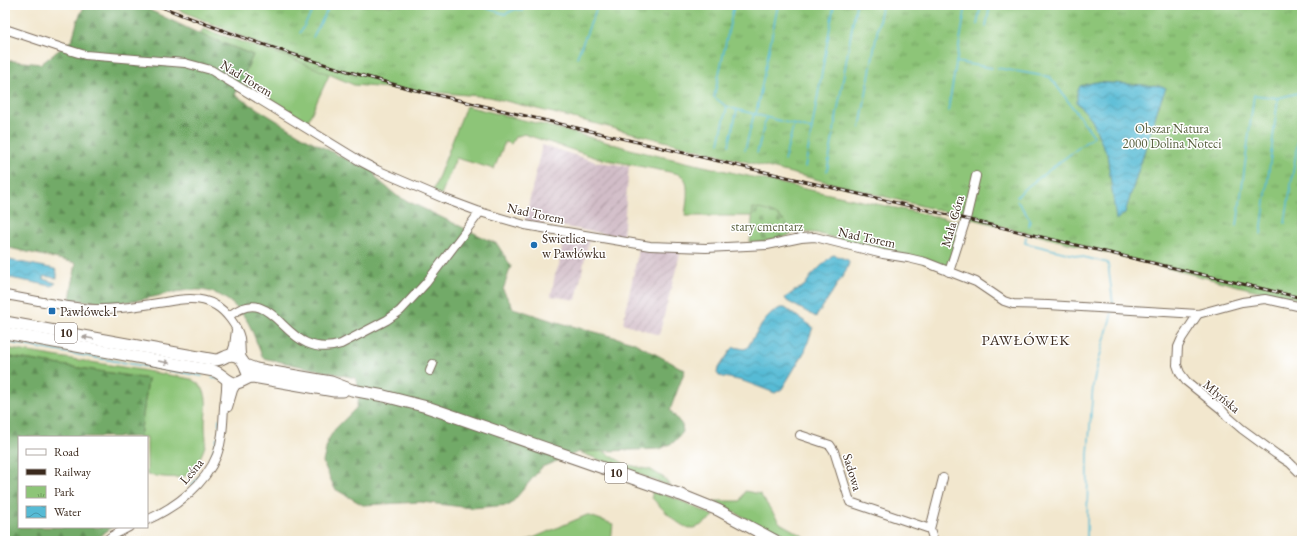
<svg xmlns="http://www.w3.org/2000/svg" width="1307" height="546" font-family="'EB Garamond',serif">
<defs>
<pattern id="industrial-furrows" width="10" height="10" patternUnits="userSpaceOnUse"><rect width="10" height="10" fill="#d2bdc8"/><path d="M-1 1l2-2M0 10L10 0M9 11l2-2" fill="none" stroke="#ac9aa2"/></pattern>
<pattern id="forest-firs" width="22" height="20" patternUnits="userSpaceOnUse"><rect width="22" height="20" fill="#72aa68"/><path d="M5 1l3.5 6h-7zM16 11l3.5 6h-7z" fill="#5f8b55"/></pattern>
<pattern id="cemetery-stones" width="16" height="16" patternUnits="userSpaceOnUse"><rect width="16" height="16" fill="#8dc578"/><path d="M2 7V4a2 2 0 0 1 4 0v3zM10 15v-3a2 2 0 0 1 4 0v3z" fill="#74a062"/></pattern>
<pattern id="park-tufts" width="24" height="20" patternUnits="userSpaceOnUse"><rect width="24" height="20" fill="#8dc578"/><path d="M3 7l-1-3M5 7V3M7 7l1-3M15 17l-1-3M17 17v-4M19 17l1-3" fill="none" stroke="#74a062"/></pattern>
<pattern id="water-waves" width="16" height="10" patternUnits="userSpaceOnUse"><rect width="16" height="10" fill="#57bbd5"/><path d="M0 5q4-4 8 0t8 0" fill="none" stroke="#4998ac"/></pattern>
</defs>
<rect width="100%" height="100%" fill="#fff"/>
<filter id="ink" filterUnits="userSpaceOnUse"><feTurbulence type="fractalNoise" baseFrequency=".025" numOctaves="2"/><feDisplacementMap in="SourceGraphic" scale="8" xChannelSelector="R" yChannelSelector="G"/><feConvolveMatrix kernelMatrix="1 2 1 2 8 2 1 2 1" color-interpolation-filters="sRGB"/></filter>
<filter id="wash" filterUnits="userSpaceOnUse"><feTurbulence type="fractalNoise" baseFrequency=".012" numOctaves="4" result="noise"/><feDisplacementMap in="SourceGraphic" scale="16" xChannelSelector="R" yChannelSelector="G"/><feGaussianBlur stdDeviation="0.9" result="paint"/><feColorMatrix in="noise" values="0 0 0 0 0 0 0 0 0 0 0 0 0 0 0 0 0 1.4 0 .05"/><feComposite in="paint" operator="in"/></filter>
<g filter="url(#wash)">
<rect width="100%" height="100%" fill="#f2e7ce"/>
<!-- industrial -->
<g fill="url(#industrial-furrows)">
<path d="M 542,145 L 597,162 L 629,166 L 623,237 L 525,220 Z"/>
<path d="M 564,235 L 589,239 L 576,300 L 551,296 L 555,275 L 559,265 Z"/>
<path d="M 639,248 L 648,248 L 651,252 L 659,249 L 681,250 L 659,335 L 623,323 Z"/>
</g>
<!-- green -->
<g fill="#8dc578" stroke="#64784b">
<path d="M 203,29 L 331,71 L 307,123 L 240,83 L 253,55 L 200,34 Z"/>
<path d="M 466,106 L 564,130 L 637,151 L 810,190 L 962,222 L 947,269 L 816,233 L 795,232 L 790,235 L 790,233 L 753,208 L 752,216 L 685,216 C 686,207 690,184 684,178 C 682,175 678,174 675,173 L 597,158 L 524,134 L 515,137 L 511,144 L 505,142 L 494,169 L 456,158 L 441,195 L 433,191 Z"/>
<path d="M 5,348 C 67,359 129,367 191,379 C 195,382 200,384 203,389 C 209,401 205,413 205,425 C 205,431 206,436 206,441 C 205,450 195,470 187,475 C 179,480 156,476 147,475 L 147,437 L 140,437 L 148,379 L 5,356 Z"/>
<path d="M 603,451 L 625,464 L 651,470 L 664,478 L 670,486 L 579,452 Z"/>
<path d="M 652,491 L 677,499 L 714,516 C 708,520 700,528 692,528 C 680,529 661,507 652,498 Z"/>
<path d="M 745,491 L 760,494 L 780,523 L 812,541 L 788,541 L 714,501 L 740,501 Z"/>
<path d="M 587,515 L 613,524 L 611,541 L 526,541 Z"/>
</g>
<!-- forest -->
<g fill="url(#forest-firs)" stroke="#566a43">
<path d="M 85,5 L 139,5 L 200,34 L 253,55 L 235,95 L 305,138 L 346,159 L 373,170 L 377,179 L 397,196 L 497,244 L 511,266 L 503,290 L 513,308 L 553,321 L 633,342 L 685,370 L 670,410 L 682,425 L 683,432 L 674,442 L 660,449 L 579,452 L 542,467 L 510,505 L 471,508 L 421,502 L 363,505 L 335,489 L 323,462 L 328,440 L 335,429 L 356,408 L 360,392 L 355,378 L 263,358 C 258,347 252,328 246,319 C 209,268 170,299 122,302 C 105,303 87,301 70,299 L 76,263 L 5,247 L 5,60 L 41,64 L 72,40 L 78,19 Z"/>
<path d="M 5,356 L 148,379 L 140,437 L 19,437 L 19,527 L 113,527 L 98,537 L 95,541 L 5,541 Z"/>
</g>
<!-- cemetery -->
<path fill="url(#cemetery-stones)" stroke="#64784b" d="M 753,208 C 770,211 786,214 790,235 L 767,241 L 750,243 Z"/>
<!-- park -->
<path fill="url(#park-tufts)" stroke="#64784b" d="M 168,5 L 1302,5 L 1302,300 L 1250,289 L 490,97 L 354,85 Z"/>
<!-- water -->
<g fill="url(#water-waves)" stroke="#49727a">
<path d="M 1095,82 L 1162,86 L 1166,88 L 1159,105 L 1125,213 L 1116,220 L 1107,154 L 1103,146 L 1091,118 L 1077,103 L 1077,93 L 1080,86 Z"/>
<path d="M 834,255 L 848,260 L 849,263 L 846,271 L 816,317 L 787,301 L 785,298 L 796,290 L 801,288 L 805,285 L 811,276 L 831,256 Z"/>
<path d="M 5,259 L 55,269 L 57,273 L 57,278 L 44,276 L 43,279 L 56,283 L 52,286 L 5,277 Z"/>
<path d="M 780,308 L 785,308 L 813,327 L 805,351 L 782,389 L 775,393 L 743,381 L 719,376 L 717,373 L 718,369 L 731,350 L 734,347 L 744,349 L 747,348 C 756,334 765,315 780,308 Z"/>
</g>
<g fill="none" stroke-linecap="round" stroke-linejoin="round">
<!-- stream -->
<g stroke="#57bbd5" stroke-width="1.5">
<path d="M 477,5 L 505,14 L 516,9 L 522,11 L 525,5"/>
<path d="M 734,5 L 714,97 L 727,107 L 811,129"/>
<path d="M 280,7 L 281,5"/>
<path d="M 508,8 L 509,5"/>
<path d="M 291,9 L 293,5"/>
<path d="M 977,25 L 981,5"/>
<path d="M 986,27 L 990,5"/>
<path d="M 300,33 L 316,5"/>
<path d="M 313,37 L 330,5"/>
<path d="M 577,57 L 598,5"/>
<path d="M 956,62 L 992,68"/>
<path d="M 997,68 L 1050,77 L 1094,136 L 1023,190 L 1017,197"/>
<path d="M 948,111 L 966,5"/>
<path d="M 756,114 L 778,5"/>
<path d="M 860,128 L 882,5"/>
<path d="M 719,143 L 727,107"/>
<path d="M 729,145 L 737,110"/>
<path d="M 745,150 L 754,114"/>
<path d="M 757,153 L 766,118"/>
<path d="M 784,161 L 794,124"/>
<path d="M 805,167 L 834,5"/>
<path d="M 827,171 L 856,5"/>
<path d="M 1017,201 L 1030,219 L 1029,226"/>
<path d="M 1285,223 L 1302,115"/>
<path d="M 1237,226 L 1254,95 L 1278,98"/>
<path d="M 1261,234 L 1278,98 L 1302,92"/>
<path d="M 1026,237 L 1025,243 L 1108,263 L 1113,304"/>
<path d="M 5,342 L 202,376"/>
<path d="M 212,377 L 218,379"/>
<path d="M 219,425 L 219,419"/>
<path d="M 211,459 L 217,438"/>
<path d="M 192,485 L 204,471"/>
<path d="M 1087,541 L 1088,455 L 1093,385 L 1098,363 L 1112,313"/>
</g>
</g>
</g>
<g filter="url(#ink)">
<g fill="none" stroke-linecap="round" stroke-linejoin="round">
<!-- minor casing -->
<g stroke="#7b6c5c" stroke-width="10">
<g id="minor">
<path d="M 5,29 L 62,48 L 85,55 L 185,63 L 211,70 L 360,161 L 377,170 L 445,199 L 480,212 L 525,225 L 650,246 L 706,248 L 767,245 L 801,238 L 815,237 L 883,254 L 908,258 L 925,262 L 976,282 L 1004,301 L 1013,304 L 1048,305 L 1198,314 L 1242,302 L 1265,299 L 1302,307"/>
<path d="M 949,272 L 966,219 L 976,176"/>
<path d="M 5,295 C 35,300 65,307 95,309 C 119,310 142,305 165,302 C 181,299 200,296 215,305 C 226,311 237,326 240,338 C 241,345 240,352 242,359"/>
<path d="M 1198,314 L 1182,338 L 1178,347 L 1177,365 L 1180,373 L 1186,381 L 1221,409 L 1227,416 L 1242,429 L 1276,454 L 1290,463 L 1302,475"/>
<path d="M 229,316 C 267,287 278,331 307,343 C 318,348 329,348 341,344 L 387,320 L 400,311 L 426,283 L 480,212"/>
<path d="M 231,355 L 234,346 L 236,330"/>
<path d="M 430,371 L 433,364"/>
<path d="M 228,407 L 233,390 L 237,383"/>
<path d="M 800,435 L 830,445 L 834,451 L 850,502 L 930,529"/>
<path d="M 147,520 C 176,507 205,485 217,455 C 223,439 223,423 224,407 C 225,397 227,389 226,379"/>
<path d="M 105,541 L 112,536 L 129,527"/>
<path d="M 934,541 L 930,529 L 943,478"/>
</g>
</g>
<!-- highway casing -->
<g stroke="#7b6c5c" stroke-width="13">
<g id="highway">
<path d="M 5,322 L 215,360 C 220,360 223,358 227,356 C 238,352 245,362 247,372"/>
<path d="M 5,333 L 214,371 C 222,373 228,384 237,383 C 243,382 247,377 253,377 L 334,391 L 343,391"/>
<path d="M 245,365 L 256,369 L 331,382 L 352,390 L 384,396 L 427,407 L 459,418 L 681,495 L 718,510 L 776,541"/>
</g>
</g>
<!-- minor -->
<use href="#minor" stroke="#fff" stroke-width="8"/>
<!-- highway -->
<use href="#highway" stroke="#fff" stroke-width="11"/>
<!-- rail casing -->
<g stroke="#3b2a1e" stroke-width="3">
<path id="rail" d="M 157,5 C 238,38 322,65 407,88 L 1302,298"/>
</g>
<!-- rail -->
<use href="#rail" stroke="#fff" stroke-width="1.5" stroke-dasharray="4.5" stroke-linecap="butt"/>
</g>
<!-- one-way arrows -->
<defs><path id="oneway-solid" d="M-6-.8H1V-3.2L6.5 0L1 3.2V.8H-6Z"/></defs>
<g fill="#a79f9a">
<use href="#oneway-solid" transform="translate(88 338) rotate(-170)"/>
<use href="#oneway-solid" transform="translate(164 362) rotate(10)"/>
</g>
</g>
<!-- markers -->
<g fill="#1f6fb2" stroke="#fff" stroke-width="1.5">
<circle cx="534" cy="245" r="4"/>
<rect x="48" y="307" width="8" height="8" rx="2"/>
</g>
<g text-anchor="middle" stroke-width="3" stroke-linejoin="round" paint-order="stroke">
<!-- shield labels -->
<g fill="#fff" stroke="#766a62" stroke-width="1">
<rect x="55" y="323" width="22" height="20" rx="3"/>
<rect x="605" y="463" width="22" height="20" rx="3"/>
</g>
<g font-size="12" font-weight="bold" fill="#3b2a1e">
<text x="66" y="337">10</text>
<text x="616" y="477">10</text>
</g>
<!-- street labels -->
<g font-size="13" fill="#3b2a1e" stroke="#fff">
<text transform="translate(247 78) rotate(31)" y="5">Nad Torem</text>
<text transform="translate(536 213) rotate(12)" y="5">Nad Torem</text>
<text transform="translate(952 221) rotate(-74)" y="5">Mała Góra</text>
<text transform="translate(867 237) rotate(12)" y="5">Nad Torem</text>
<text transform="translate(1222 396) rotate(40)" y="5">Młyńska</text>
<text transform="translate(191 471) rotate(-50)" y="5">Leśna</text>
<text transform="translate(853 472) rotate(73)" y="5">Sadowa</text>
</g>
<!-- park labels -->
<g font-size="13" fill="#58603e" stroke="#fff">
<text x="1172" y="133">Obszar Natura<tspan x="1172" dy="15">2000 Dolina Noteci</tspan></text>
<text x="767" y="231">stary cmentarz</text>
</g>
<!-- poi labels -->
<g font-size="13" fill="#3b2a1e" stroke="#fff" text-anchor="start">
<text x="542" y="243">Świetlica<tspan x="542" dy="15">w Pawłówku</tspan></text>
<text x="60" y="316">Pawłówek I</text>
</g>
<!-- quarter labels -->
<g font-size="15" letter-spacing="1" fill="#3b2a1e" stroke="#fff">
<text x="1026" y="345">PAWŁÓWEK</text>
</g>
</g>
<!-- margin -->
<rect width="1307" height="546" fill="none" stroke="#fff" stroke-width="20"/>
<!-- legend -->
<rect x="18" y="436" width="130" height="92" fill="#ffffff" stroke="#b1aaa5"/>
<rect x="26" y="449" width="20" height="6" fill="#ffffff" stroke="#b1aaa5"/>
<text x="54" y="456" font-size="12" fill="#3b2a1e">Road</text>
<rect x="26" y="469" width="20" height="6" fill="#3b2a1e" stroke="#b1aaa5"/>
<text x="54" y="476" font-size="12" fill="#3b2a1e">Railway</text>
<rect x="26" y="486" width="20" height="12" fill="url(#park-tufts)" stroke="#b1aaa5"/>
<text x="54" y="496" font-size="12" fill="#3b2a1e">Park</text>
<rect x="26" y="506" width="20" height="12" fill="url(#water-waves)" stroke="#b1aaa5"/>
<text x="54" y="516" font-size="12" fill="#3b2a1e">Water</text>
</svg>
